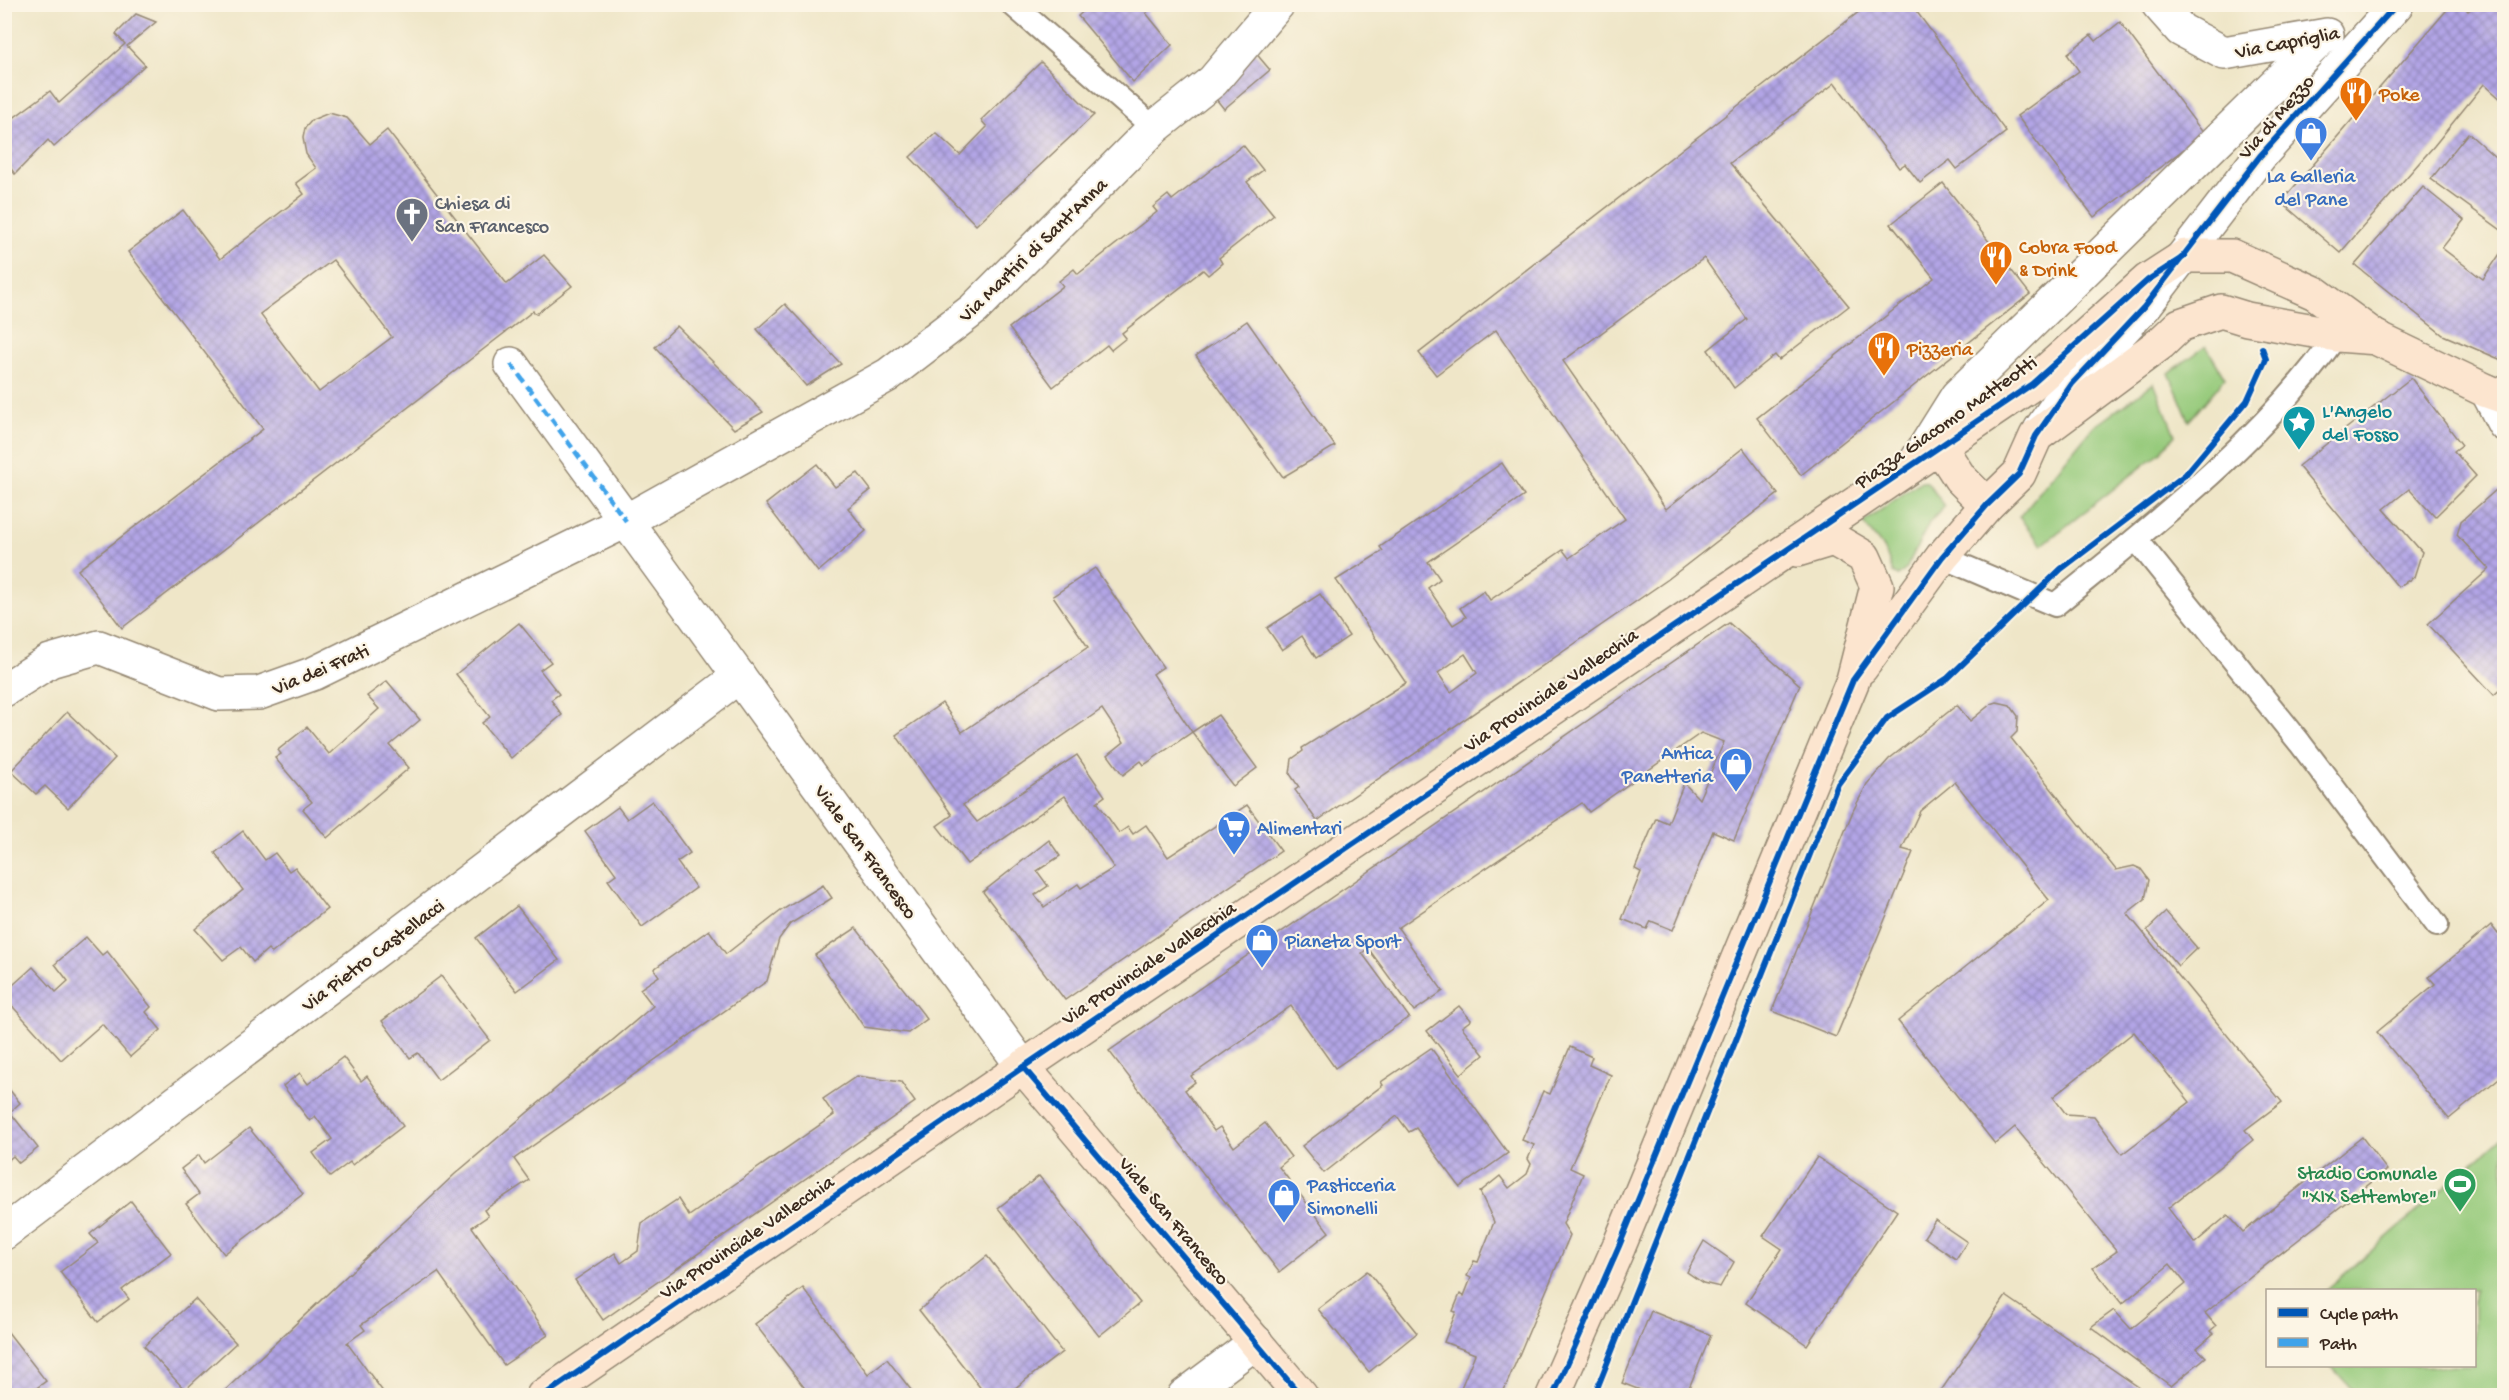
<svg xmlns="http://www.w3.org/2000/svg" width="2509" height="1400" font-family="'Gochi Hand',sans-serif">
<defs>
<pattern id="building-cross-hatch" width="8" height="8" patternUnits="userSpaceOnUse" patternTransform="scale(1.5)"><rect width="8" height="8" fill="#b2a5e6"/><path d="M0 0l8 8M0 8l8-8" fill="none" stroke="#9287ba"/></pattern>
</defs>
<rect width="100%" height="100%" fill="#fcf5e5"/>
<filter id="ink" filterUnits="userSpaceOnUse"><feTurbulence type="fractalNoise" baseFrequency=".0167" numOctaves="2"/><feDisplacementMap in="SourceGraphic" scale="12" xChannelSelector="R" yChannelSelector="G"/><feConvolveMatrix kernelMatrix="1 2 1 2 8 2 1 2 1" color-interpolation-filters="sRGB"/></filter>
<filter id="wash" filterUnits="userSpaceOnUse"><feTurbulence type="fractalNoise" baseFrequency=".008" numOctaves="4" result="noise"/><feDisplacementMap in="SourceGraphic" scale="24" xChannelSelector="R" yChannelSelector="G"/><feGaussianBlur stdDeviation="1.35" result="paint"/><feColorMatrix in="noise" values="0 0 0 0 0 0 0 0 0 0 0 0 0 0 0 0 0 1.4 0 .05"/><feComposite in="paint" operator="in"/></filter>
<g filter="url(#wash)">
<rect width="100%" height="100%" fill="#efe6c8"/>
<!-- green -->
<g fill="#96ca7b" stroke="#687a4c" stroke-width="1.5">
<path d="M 2206,346 L 2225,378 L 2189,421 L 2169,373 Z"/>
<path d="M 2154,383 L 2175,435 L 2162,451 L 2042,545 L 2019,517 L 2092,428 Z"/>
<path d="M 1921,481 L 1927,482 L 1945,506 L 1929,523 L 1906,569 L 1898,576 L 1893,573 L 1885,550 L 1863,523 Z"/>
<path d="M 2504,1136 L 2504,1395 L 2357,1395 L 2331,1366 L 2474,1366 L 2474,1290 L 2326,1290 Z"/>
</g>
<g id="blocks">
<!-- building -->
<g fill="url(#building-cross-hatch)" fill-rule="evenodd">
<path d="M 1092,4 L 1155,4 L 1146,13 L 1172,45 L 1133,82 L 1078,16 Z"/>
<path d="M 1869,4 L 1911,4 L 2006,132 L 1957,169 L 1950,160 L 1920,183 L 1905,164 L 1899,168 L 1835,83 L 1730,163 L 1849,306 L 1779,360 L 1775,355 L 1734,388 L 1708,350 L 1747,319 L 1704,258 L 1563,361 L 1666,509 L 1743,448 L 1778,494 L 1667,580 L 1317,821 L 1295,790 L 1299,787 L 1290,774 L 1292,759 L 1303,751 L 1302,748 L 1406,683 L 1336,580 L 1383,551 L 1380,547 L 1502,463 L 1524,496 L 1428,562 L 1440,579 L 1428,588 L 1453,625 L 1466,617 L 1460,608 L 1484,591 L 1490,600 L 1563,550 L 1569,558 L 1625,519 L 1496,330 L 1436,375 L 1419,353 ZM 1465,654 L 1477,673 L 1451,692 L 1438,673 Z"/>
<path d="M 2452,4 L 2461,4 L 2468,11 L 2476,4 L 2504,4 L 2504,41 L 2502,43 L 2504,45 L 2504,102 L 2484,84 L 2434,146 L 2340,253 L 2281,202 Z"/>
<path d="M 136,14 L 156,22 L 127,46 L 145,65 L 54,147 L 48,140 L 15,174 L 4,160 L 4,125 L 50,91 L 59,103 L 125,44 L 116,34 Z"/>
<path d="M 2120,22 L 2204,134 L 2094,217 L 2017,116 L 2079,71 L 2067,54 L 2091,35 L 2096,41 Z"/>
<path d="M 1254,51 L 1270,70 L 1224,109 L 1208,89 Z"/>
<path d="M 1041,62 L 1094,115 L 976,225 L 910,157 L 936,133 L 960,155 L 987,127 L 981,120 Z"/>
<path d="M 329,113 L 347,118 L 370,144 L 387,130 L 507,284 L 544,255 L 572,286 L 536,314 L 533,311 L 122,628 L 78,570 L 263,429 L 128,252 L 183,210 L 220,259 L 304,194 L 296,183 L 316,168 L 306,154 L 303,138 L 305,128 L 312,120 ZM 333,260 L 392,337 L 319,392 L 260,314 Z"/>
<path d="M 2468,133 L 2504,165 L 2504,232 L 2431,179 Z"/>
<path d="M 1243,145 L 1263,170 L 1247,182 L 1274,215 L 1219,258 L 1222,263 L 1208,275 L 1203,270 L 1122,333 L 1126,338 L 1111,350 L 1107,345 L 1053,387 L 1009,328 L 1063,286 L 1059,281 L 1074,269 L 1078,274 L 1157,212 L 1153,207 L 1168,195 L 1172,200 Z"/>
<path d="M 1943,183 L 2030,294 L 1801,475 L 1757,418 L 1934,278 L 1891,224 Z"/>
<path d="M 2423,187 L 2464,220 L 2442,248 L 2476,274 L 2483,279 L 2504,248 L 2504,361 L 2443,335 L 2355,265 Z"/>
<path d="M 785,304 L 841,364 L 806,386 L 757,329 Z"/>
<path d="M 1247,321 L 1335,446 L 1283,477 L 1196,356 Z"/>
<path d="M 677,326 L 763,412 L 734,429 L 655,347 Z"/>
<path d="M 2411,378 L 2462,445 L 2454,451 L 2476,476 L 2435,517 L 2409,489 L 2384,509 L 2422,552 L 2414,577 L 2398,587 L 2298,466 Z"/>
<path d="M 817,464 L 835,487 L 858,473 L 871,490 L 848,508 L 866,531 L 818,572 L 766,504 Z"/>
<path d="M 2496,490 L 2504,490 L 2504,686 L 2494,695 L 2428,624 L 2489,569 L 2457,535 L 2461,521 Z"/>
<path d="M 1095,568 L 1163,667 L 1153,674 L 1192,732 L 1144,765 L 1141,761 L 1123,775 L 1108,755 L 1124,742 L 1102,709 L 963,805 L 977,822 L 1077,755 L 1105,796 L 1097,802 L 1119,833 L 1128,827 L 1133,834 L 1146,825 L 1168,857 L 1247,805 L 1281,851 L 1065,1000 L 983,892 L 1049,840 L 1060,856 L 1037,871 L 1048,886 L 1035,895 L 1044,907 L 1078,884 L 1081,888 L 1114,868 L 1065,796 L 967,864 L 937,826 L 952,815 L 896,735 L 942,703 L 962,732 L 1088,647 L 1053,596 Z"/>
<path d="M 1320,594 L 1349,636 L 1316,658 L 1302,636 L 1282,650 L 1267,628 Z"/>
<path d="M 519,623 L 551,662 L 540,670 L 559,694 L 551,700 L 562,715 L 511,758 L 482,723 L 490,717 L 456,674 Z"/>
<path d="M 1729,623 L 1800,685 L 1734,840 L 1713,831 L 1673,930 L 1651,921 L 1647,929 L 1622,919 L 1641,872 L 1635,869 L 1656,818 L 1668,823 L 1684,783 L 1699,799 L 1724,742 L 1701,733 L 1589,812 L 1582,803 L 1398,928 L 1443,991 L 1414,1011 L 1368,948 L 1362,953 L 1409,1017 L 1335,1068 L 1291,1006 L 1191,1076 L 1195,1082 L 1185,1090 L 1214,1131 L 1220,1127 L 1234,1147 L 1265,1123 L 1291,1157 L 1279,1167 L 1329,1232 L 1279,1272 L 1109,1051 Z"/>
<path d="M 387,681 L 420,720 L 390,745 L 409,768 L 327,838 L 303,809 L 312,802 L 275,758 L 281,754 L 278,750 L 307,727 L 329,754 L 379,709 L 367,696 Z"/>
<path d="M 1997,702 L 2010,705 L 2018,716 L 2017,732 L 2011,738 L 2116,870 L 2134,866 L 2141,869 L 2149,880 L 2145,899 L 2127,913 L 2282,1102 L 2245,1130 L 2253,1140 L 2168,1208 L 2195,1243 L 2228,1215 L 2243,1232 L 2362,1137 L 2387,1170 L 2205,1313 L 2216,1326 L 2210,1331 L 2213,1334 L 2197,1348 L 2206,1357 L 2171,1386 L 2091,1327 L 2114,1310 L 2131,1329 L 2186,1284 L 2170,1264 L 2122,1304 L 2093,1268 L 2117,1251 L 2015,1127 L 1995,1144 L 1898,1021 L 2049,900 L 1955,782 L 1920,811 L 1902,849 L 1913,852 L 1836,1037 L 1772,1011 L 1853,811 L 1867,784 L 1889,759 L 1957,705 L 1970,721 L 1991,704 ZM 2134,1032 L 2190,1102 L 2122,1154 L 2094,1116 L 2066,1114 L 2053,1097 Z"/>
<path d="M 67,712 L 115,758 L 68,808 L 45,786 L 36,794 L 11,771 Z"/>
<path d="M 1218,715 L 1257,768 L 1233,786 L 1192,732 Z"/>
<path d="M 652,801 L 690,853 L 677,862 L 696,888 L 642,927 L 608,880 L 616,874 L 585,831 L 618,807 L 627,819 Z"/>
<path d="M 243,831 L 265,860 L 275,853 L 289,871 L 295,867 L 327,909 L 272,953 L 268,949 L 253,962 L 241,947 L 223,960 L 195,929 L 243,890 L 215,853 Z"/>
<path d="M 823,885 L 832,898 L 790,924 L 779,939 L 767,981 L 514,1159 L 529,1180 L 484,1210 L 488,1216 L 472,1227 L 548,1335 L 504,1365 L 438,1272 L 361,1325 L 365,1330 L 347,1343 L 384,1393 L 381,1395 L 220,1395 L 455,1174 L 653,1006 L 640,989 L 659,976 L 654,969 L 709,930 L 726,954 L 782,910 Z"/>
<path d="M 517,906 L 559,960 L 517,991 L 476,938 Z"/>
<path d="M 2166,912 L 2197,948 L 2178,966 L 2147,930 Z"/>
<path d="M 2491,925 L 2498,934 L 2504,928 L 2504,1074 L 2449,1119 L 2377,1032 L 2435,984 L 2429,977 Z"/>
<path d="M 856,928 L 927,1019 L 908,1033 L 864,1027 L 815,955 Z"/>
<path d="M 86,937 L 102,955 L 107,951 L 151,1007 L 146,1012 L 161,1030 L 130,1057 L 102,1024 L 61,1060 L 4,997 L 4,993 L 33,967 L 56,992 L 68,981 L 55,964 Z"/>
<path d="M 441,976 L 490,1040 L 438,1080 L 418,1053 L 410,1058 L 382,1021 Z"/>
<path d="M 1459,1006 L 1471,1020 L 1462,1027 L 1484,1055 L 1461,1074 L 1427,1031 Z"/>
<path d="M 1570,1047 L 1592,1057 L 1589,1065 L 1611,1075 L 1570,1168 L 1583,1174 L 1563,1224 L 1570,1235 L 1502,1395 L 1458,1395 L 1475,1354 L 1444,1342 L 1456,1312 L 1453,1311 L 1460,1294 L 1464,1296 L 1471,1278 L 1467,1276 L 1474,1261 L 1478,1262 L 1494,1222 L 1480,1192 L 1500,1176 L 1509,1188 L 1527,1174 L 1531,1164 L 1528,1159 L 1534,1145 L 1522,1140 L 1543,1091 L 1550,1094 Z"/>
<path d="M 1431,1048 L 1508,1153 L 1460,1187 L 1416,1128 L 1409,1132 L 1397,1116 L 1324,1173 L 1302,1146 L 1383,1085 L 1381,1082 Z"/>
<path d="M 343,1057 L 361,1081 L 367,1076 L 403,1126 L 352,1165 L 350,1162 L 330,1177 L 313,1153 L 332,1139 L 315,1116 L 310,1121 L 283,1086 L 300,1073 L 308,1084 Z"/>
<path d="M 857,1076 L 901,1082 L 915,1102 L 603,1320 L 575,1280 L 615,1253 L 621,1263 L 638,1251 L 642,1223 L 678,1199 L 689,1216 L 834,1115 L 823,1099 Z"/>
<path d="M 5,1084 L 20,1103 L 10,1112 L 38,1148 L 19,1163 L 13,1156 L 5,1163 Z"/>
<path d="M 249,1128 L 303,1194 L 224,1254 L 186,1204 L 199,1194 L 181,1169 L 199,1155 L 204,1163 Z"/>
<path d="M 1817,1157 L 1897,1211 L 1807,1345 L 1746,1303 L 1782,1249 L 1763,1236 Z"/>
<path d="M 1039,1176 L 1140,1303 L 1099,1336 L 998,1208 Z"/>
<path d="M 131,1201 L 171,1253 L 122,1290 L 129,1299 L 98,1322 L 60,1272 L 98,1243 L 90,1234 Z"/>
<path d="M 1935,1220 L 1967,1242 L 1956,1259 L 1924,1237 Z"/>
<path d="M 1704,1241 L 1734,1262 L 1720,1287 L 1703,1283 L 1687,1272 Z"/>
<path d="M 987,1256 L 1062,1352 L 1006,1395 L 986,1395 L 919,1310 Z"/>
<path d="M 1367,1271 L 1417,1333 L 1369,1372 L 1318,1309 Z"/>
<path d="M 803,1288 L 868,1374 L 887,1359 L 915,1395 L 810,1395 L 755,1324 Z"/>
<path d="M 2006,1296 L 2150,1395 L 1938,1395 Z"/>
<path d="M 195,1299 L 236,1343 L 185,1390 L 144,1346 Z"/>
<path d="M 1651,1311 L 1711,1335 L 1686,1395 L 1653,1395 L 1622,1383 Z"/>
<path d="M 4,1327 L 46,1381 L 27,1395 L 4,1395 Z"/>
</g>
</g>
</g>
<g filter="url(#ink)">
<use href="#blocks" fill-opacity="0" stroke="#958873" stroke-width="1.5"/>
<g fill="none" stroke-linecap="round" stroke-linejoin="round">
<!-- service casing -->
<g stroke="#958873" stroke-width="26">
<g id="service">
<path d="M 1012,4 L 1154,128"/>
<path d="M 2136,539 L 2300,743 L 2437,925"/>
<path d="M 1942,557 L 2055,605 C 2155,523 2262,441 2337,335"/>
</g>
</g>
<!-- pedestrian casing -->
<g stroke="#958873" stroke-width="36">
<path id="pedestrian" d="M 511,364 L 626,521"/>
</g>
<!-- minor casing -->
<g stroke="#958873" stroke-width="36">
<g id="minor">
<path d="M 2158,4 L 2181,30 L 2224,53 L 2327,35"/>
<path d="M 2487,391 L 2504,424"/>
<path d="M 2040,430 L 2072,384 L 2144,307 L 2260,156 L 2397,4"/>
<path d="M 1915,463 L 1957,396 L 2323,37"/>
<path d="M 626,521 L 1023,1067"/>
<path d="M 4,690 L 50,661 L 99,647 L 219,694 L 259,693 L 315,673 L 626,521 L 888,375 L 974,309 L 1154,128 L 1213,81 L 1278,4"/>
<path d="M 4,1233 L 739,676"/>
<path d="M 1184,1396 L 1256,1342"/>
</g>
</g>
<!-- secondary casing -->
<g stroke="#958873" stroke-width="36">
<g id="secondary">
<path d="M 1940,447 L 1960,478 L 1987,505"/>
<path d="M 1861,668 L 1942,557 L 1987,505 L 2019,474 L 2036,436 L 2161,343 L 2180,325 L 2221,311 L 2247,319 L 2337,335 L 2378,338"/>
<path d="M 1023,1067 L 1301,1396"/>
<path d="M 543,1396 L 1023,1067 L 2032,384 L 2148,280 L 2185,256 L 2232,256 L 2315,293 L 2378,339 L 2487,391 L 2504,397"/>
<path d="M 1553,1396 L 1619,1246 L 1853,680 L 1877,586 L 1864,557 L 1833,539 L 1797,550"/>
</g>
</g>
<!-- service -->
<use href="#service" stroke="#fff" stroke-width="22"/>
<!-- pedestrian -->
<use href="#pedestrian" stroke="#fff" stroke-width="33"/>
<!-- minor -->
<use href="#minor" stroke="#fff" stroke-width="33"/>
<!-- secondary -->
<use href="#secondary" stroke="#fce5cf" stroke-width="33"/>
<!-- quiet -->
<path stroke="#3fa3ea" stroke-width="4.5" stroke-dasharray="9 4.5" stroke-linecap="butt" d="M 511,364 L 626,521"/>
<!-- cycleway casing -->
<g stroke="#fcf5e5" stroke-width="10">
<g id="cycleway">
<path d="M 1023,1067 L 1301,1396"/>
<path d="M 543,1396 L 1023,1067 L 2032,384 L 2148,280 L 2185,256"/>
<path d="M 1553,1396 L 1619,1246 L 1853,680 L 1942,557 L 1987,505 L 2019,474 L 2036,436 L 2072,384 L 2144,307 L 2260,156 L 2397,4"/>
<path d="M 1594,1396 L 1838,784 L 1887,718 L 1948,678 L 2061,569 L 2185,475 L 2247,401 L 2266,359 L 2262,348"/>
</g>
</g>
<!-- cycleway -->
<use href="#cycleway" stroke="#0057b8" stroke-width="6"/>
</g>
</g>
<!-- icons -->
<defs>
<g id="restaurant-pin" transform="scale(1.725)"><path d="M0 17L-7.5 6A9.5 9.5 0 1 1 7.5 6Z" fill="#e8710a" stroke="#fcf5e5"/><path d="M-5-6h1v4h1v-4h1v4h1v-4h1v5L-1.5 .5V6h-2V.5L-5-1ZM5-6V6H3V1.5H1.5Q1.5-4 5-6Z" fill="#fff"/></g>
<g id="shop-pin" transform="scale(1.725)"><path d="M0 17L-7.5 6A9.5 9.5 0 1 1 7.5 6Z" fill="#3f7fe0" stroke="#fcf5e5"/><path d="M-5-2.5h2.3a2.7 3.5 0 0 1 5.4 0H5L5.5 6h-11ZM-1.5-2.5h3a1.5 2.3 0 0 0-3 0Z" fill="#fff"/></g>
<g id="church-pin" transform="scale(1.725)"><path d="M0 17L-7.5 6A9.5 9.5 0 1 1 7.5 6Z" fill="#6b7280" stroke="#fcf5e5"/><path d="M-1.2-6h2.4v3.5h3.3v2.4h-3.3V6h-2.4V-.1h-3.3v-2.4h3.3Z" fill="#fff"/></g>
<g id="sight-pin" transform="scale(1.725)"><path d="M0 17L-7.5 6A9.5 9.5 0 1 1 7.5 6Z" fill="#0f9aa8" stroke="#fcf5e5"/><path d="M0-6L1.8-2.2L6-1.7L2.9 1.2L3.7 5.4L0 3.3L-3.7 5.4L-2.9 1.2L-6-1.7L-1.8-2.2Z" fill="#fff"/></g>
<g id="supermarket-pin" transform="scale(1.725)"><path d="M0 17L-7.5 6A9.5 9.5 0 1 1 7.5 6Z" fill="#3f7fe0" stroke="#fcf5e5"/><path d="M-6-5.5h2.5l.6 2H6L4.5 2H-2.5L-4.4-4H-6ZM-1.5 3.2a1.3 1.3 0 1 0 .1 0ZM3 3.2a1.3 1.3 0 1 0 .1 0Z" fill="#fff"/></g>
<g id="stadium-pin" transform="scale(1.725)"><path d="M0 17L-7.5 6A9.5 9.5 0 1 1 7.5 6Z" fill="#2e9e5b" stroke="#fcf5e5"/><path d="M0-5a6.5 5 0 1 0 0 10a6.5 5 0 1 0 0-10ZM-3.5-1.8h7v3.6h-7Z" fill="#fff"/></g>
</defs>
<g fill-rule="evenodd">
<use href="#restaurant-pin" x="2356" y="93"/>
<use href="#shop-pin" x="2311" y="133"/>
<use href="#church-pin" x="412" y="214"/>
<use href="#restaurant-pin" x="1996" y="257"/>
<use href="#restaurant-pin" x="1884" y="348"/>
<use href="#sight-pin" x="2299" y="422"/>
<use href="#shop-pin" x="1736" y="764"/>
<use href="#supermarket-pin" x="1234" y="827"/>
<use href="#shop-pin" x="1262" y="940"/>
<use href="#stadium-pin" x="2460" y="1184"/>
<use href="#shop-pin" x="1284" y="1195"/>
</g>
<g text-anchor="middle" stroke-width="4.5" stroke-linejoin="round" paint-order="stroke">
<!-- street labels -->
<g font-size="20" fill="#3b2a1e" stroke="#fcf5e5">
<text transform="translate(2287 41) rotate(-11)" y="7">Via Capriglia</text>
<text transform="translate(2275 116) rotate(-49)" y="7">Via di Mezzo</text>
<text transform="translate(1032 249) rotate(-44)" y="7">Via Martiri di Sant'Anna</text>
<text transform="translate(1945 421) rotate(-35)" y="7">Piazza Giacomo Matteotti</text>
<text transform="translate(320 668) rotate(-23)" y="7">Via dei Frati</text>
<text transform="translate(1550 689) rotate(-34)" y="7">Via Provinciale Vallecchia</text>
<text transform="translate(867 851) rotate(54)" y="7">Viale San Francesco</text>
<text transform="translate(372 954) rotate(-37)" y="7">Via Pietro Castellacci</text>
<text transform="translate(1148 962) rotate(-34)" y="7">Via Provinciale Vallecchia</text>
<text transform="translate(1175 1220) rotate(50)" y="7">Viale San Francesco</text>
<text transform="translate(746 1236) rotate(-34)" y="7">Via Provinciale Vallecchia</text>
</g>
<!-- food labels -->
<g font-size="20" fill="#c56008" stroke="#fcf5e5" text-anchor="start">
<text x="2379" y="100">Poke</text>
<text x="2019" y="253">Cobra Food<tspan x="2019" dy="23">&amp; Drink</tspan></text>
<text x="1907" y="355">Pizzeria</text>
</g>
<!-- shop labels -->
<g font-size="20" fill="#366cbe" stroke="#fcf5e5" text-anchor="start">
<text x="2311" y="182" text-anchor="middle">La Galleria<tspan x="2311" dy="23">del Pane</tspan></text>
<text x="1713" y="759" text-anchor="end">Antica<tspan x="1713" dy="23">Panetteria</tspan></text>
<text x="1257" y="834">Alimentari</text>
<text x="1285" y="947">Pianeta Sport</text>
<text x="1307" y="1191">Pasticceria<tspan x="1307" dy="23">Simonelli</tspan></text>
</g>
<!-- worship labels -->
<g font-size="20" fill="#5b616d" stroke="#fcf5e5" text-anchor="start">
<text x="435" y="209">Chiesa di<tspan x="435" dy="23">San Francesco</tspan></text>
</g>
<!-- culture labels -->
<g font-size="20" fill="#0d838f" stroke="#fcf5e5" text-anchor="start">
<text x="2322" y="417">L'Angelo<tspan x="2322" dy="23">del Fosso</tspan></text>
</g>
<!-- leisure labels -->
<g font-size="20" fill="#27864d" stroke="#fcf5e5" text-anchor="end">
<text x="2437" y="1179">Stadio Comunale<tspan x="2437" dy="23">"XIX Settembre"</tspan></text>
</g>
</g>
<!-- margin -->
<rect width="2509" height="1400" fill="none" stroke="#fcf5e5" stroke-width="24"/>
<!-- legend -->
<rect x="2266" y="1289" width="210" height="78" fill="#fcf5e5" stroke="#afa495" stroke-width="1.5"/>
<rect x="2278" y="1308" width="30" height="9" fill="#0057b8" stroke="#afa495" stroke-width="1.5"/>
<text x="2320" y="1319" font-size="18" fill="#3b2a1e">Cycle path</text>
<rect x="2278" y="1338" width="30" height="9" fill="#3fa3ea" stroke="#afa495" stroke-width="1.5"/>
<text x="2320" y="1349" font-size="18" fill="#3b2a1e">Path</text>
</svg>
